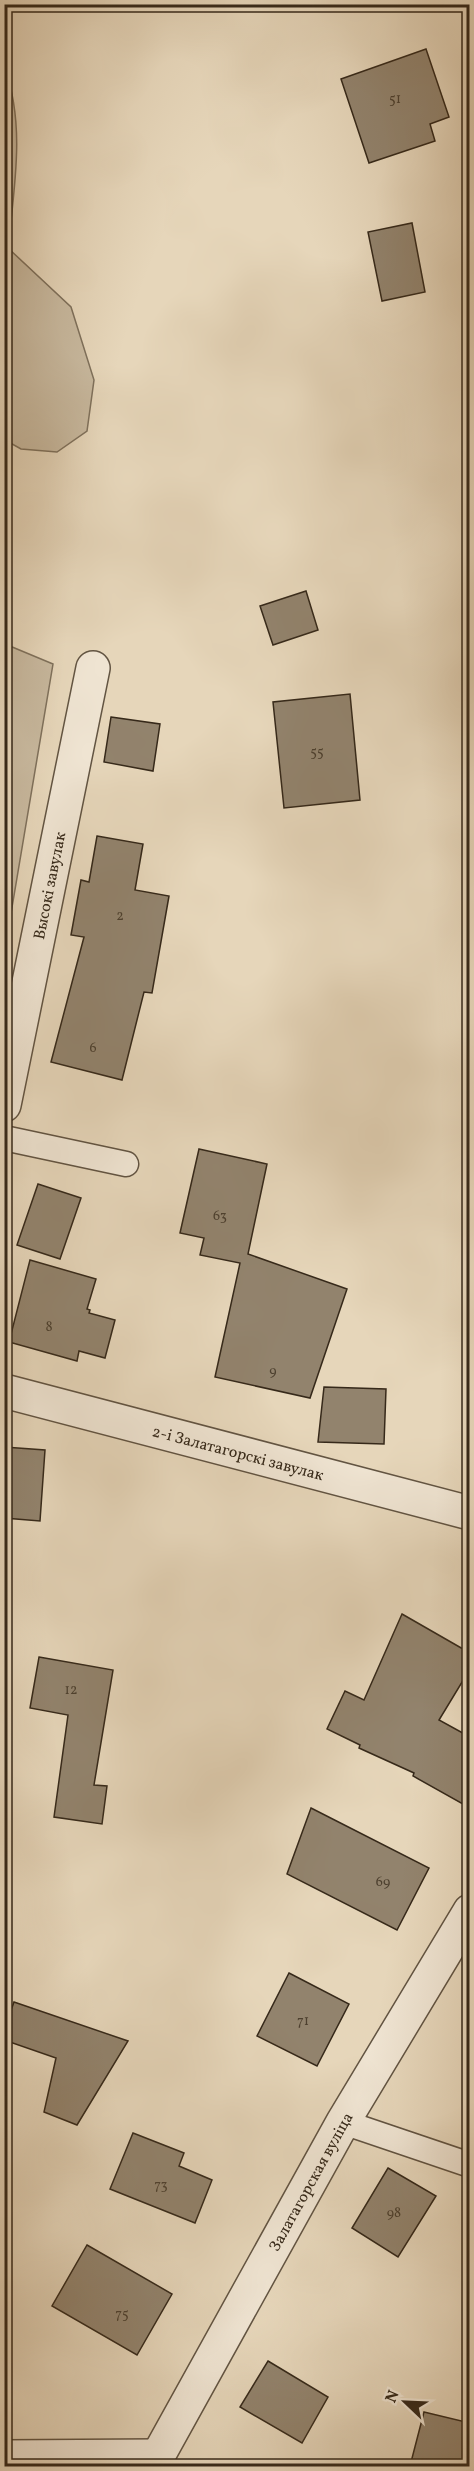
<svg xmlns="http://www.w3.org/2000/svg" width="474" height="2471" font-family="Vollkorn,serif">
<rect width="100%" height="100%" fill="#e6d6ba"/>
<filter id="stains"><feTurbulence type="fractalNoise" baseFrequency=".00333" numOctaves="4"/><feColorMatrix values="0 0 0 0 .2 0 0 0 0 .09 0 0 0 0 .02 0 0 0 .5 -.17"/></filter>
<radialGradient id="worn" r=".72"><stop offset=".6" stop-color="#630" stop-opacity="0"/><stop offset="1" stop-color="#630" stop-opacity=".3"/></radialGradient>
<!-- green -->
<g fill="#c8b99f" stroke="#7f715c" stroke-width="1.5">
<path d="M 4,67 C 26,123 14,189 8,248 L 71,307 L 94,380 L 87,431 L 57,452 L 21,449 L 5,440 Z"/>
<path d="M 5,644 L 53,664 L 5,949 Z"/>
</g>
<!-- building -->
<g fill="#92836d" stroke="#36291a" stroke-width="1.5">
<path d="M 426,49 L 449,117 L 430,124 L 435,141 L 369,163 L 341,79 Z"/>
<path d="M 412,223 L 425,292 L 382,301 L 368,232 Z"/>
<path d="M 306,591 L 318,630 L 273,645 L 260,606 Z"/>
<path d="M 350,694 L 360,800 L 284,808 L 273,702 Z"/>
<path d="M 111,717 L 160,724 L 153,771 L 104,762 Z"/>
<path d="M 97,836 L 143,844 L 135,890 L 169,896 L 152,993 L 144,992 L 122,1080 L 51,1062 L 84,937 L 71,935 L 81,880 L 89,882 Z"/>
<path d="M 199,1149 L 267,1164 L 248,1254 L 347,1289 L 310,1398 L 215,1377 L 240,1263 L 200,1255 L 204,1238 L 180,1233 Z"/>
<path d="M 38,1184 L 81,1198 L 60,1259 L 17,1245 Z"/>
<path d="M 30,1260 L 96,1279 L 87,1309 L 90,1310 L 89,1313 L 115,1320 L 105,1358 L 79,1351 L 77,1361 L 9,1342 Z"/>
<path d="M 324,1387 L 386,1389 L 384,1444 L 318,1442 Z"/>
<path d="M 4,1447 L 45,1450 L 40,1521 L 4,1518 Z"/>
<path d="M 402,1614 L 470,1653 L 470,1669 L 439,1720 L 470,1737 L 470,1808 L 413,1776 L 414,1773 L 359,1748 L 360,1745 L 327,1729 L 345,1691 L 364,1700 Z"/>
<path d="M 39,1657 L 113,1670 L 94,1785 L 107,1786 L 102,1824 L 54,1817 L 68,1715 L 30,1708 Z"/>
<path d="M 311,1808 L 429,1868 L 397,1930 L 287,1874 Z"/>
<path d="M 289,1973 L 349,2004 L 317,2066 L 257,2036 Z"/>
<path d="M 14,2002 L 128,2041 L 77,2125 L 44,2112 L 56,2058 L 4,2040 L 4,2030 Z"/>
<path d="M 133,2133 L 184,2153 L 179,2166 L 212,2180 L 195,2223 L 110,2189 Z"/>
<path d="M 388,2168 L 436,2196 L 398,2257 L 352,2228 Z"/>
<path d="M 87,2245 L 172,2294 L 137,2355 L 52,2306 Z"/>
<path d="M 268,2361 L 328,2397 L 302,2443 L 240,2407 Z"/>
<path d="M 424,2412 L 470,2423 L 470,2466 L 410,2466 Z"/>
</g>
<g fill="none" stroke-linecap="round" stroke-linejoin="round">
<!-- service casing -->
<g stroke="#625442" stroke-width="27">
<g id="service">
<path d="M 4,1138 L 126,1164"/>
<path d="M 343,2122 L 470,2165"/>
</g>
</g>
<!-- minor casing -->
<g stroke="#625442" stroke-width="36">
<g id="minor">
<path id="s1" d="M 4,1105 L 93,668"/>
<path id="s2" d="M 4,1391 L 470,1513"/>
<path id="s3" d="M 158,2456 L 343,2122 L 470,1911"/>
<path d="M 4,2457 L 158,2456"/>
</g>
</g>
<!-- service -->
<use href="#service" stroke="#efe4d2" stroke-width="24"/>
<!-- minor -->
<use href="#minor" stroke="#efe4d2" stroke-width="33"/>
</g>
<g text-anchor="middle" stroke-width="5" stroke-linejoin="round" paint-order="stroke">
<!-- number labels -->
<g font-size="14" fill="#4d402f">
<text x="395" y="103">51</text>
<text x="317" y="756">55</text>
<text x="120" y="920">2</text>
<text x="93" y="1052">6</text>
<text x="220" y="1220">63</text>
<text x="49" y="1331">8</text>
<text x="273" y="1375">9</text>
<text x="71" y="1694">12</text>
<text x="383" y="1886">69</text>
<text x="303" y="2025">71</text>
<text x="161" y="2189">73</text>
<text x="394" y="2217">98</text>
<text x="122" y="2318">75</text>
</g>
<!-- street labels -->
<g font-size="16" fill="#36291a" stroke="#efe4d2">
<text dy="6" stroke="none"><textPath href="#s1" startOffset="224">Высокі завулак</textPath></text>
<text dy="6" stroke="none"><textPath href="#s2" startOffset="242">2-і Залатагорскі завулак</textPath></text>
<text dy="6" stroke="none"><textPath href="#s3" startOffset="314">Залатагорская вуліца</textPath></text>
</g>
</g>
<!-- margin -->
<rect width="474" height="2471" fill="none" stroke="#e6d6ba" stroke-width="24"/>
<rect x="6" y="6" width="462" height="2459" fill="none" stroke="#36291a" stroke-width="3"/>
<rect x="12" y="12" width="450" height="2447" fill="none" stroke="#36291a" stroke-width="1.5"/>
<!-- north arrow -->
<g transform="translate(405 2402) rotate(293)" stroke="#efe4d2" stroke-width="4.5" paint-order="stroke">
<path d="M0-4.5L10 22L0 15L-10 22Z" fill="#36291a"/>
<text y="-9" font-size="16" font-weight="bold" text-anchor="middle" fill="#36291a">N</text>
</g>
<rect width="100%" height="100%" filter="url(#stains)"/>
<rect width="100%" height="100%" fill="url(#worn)"/>
</svg>
